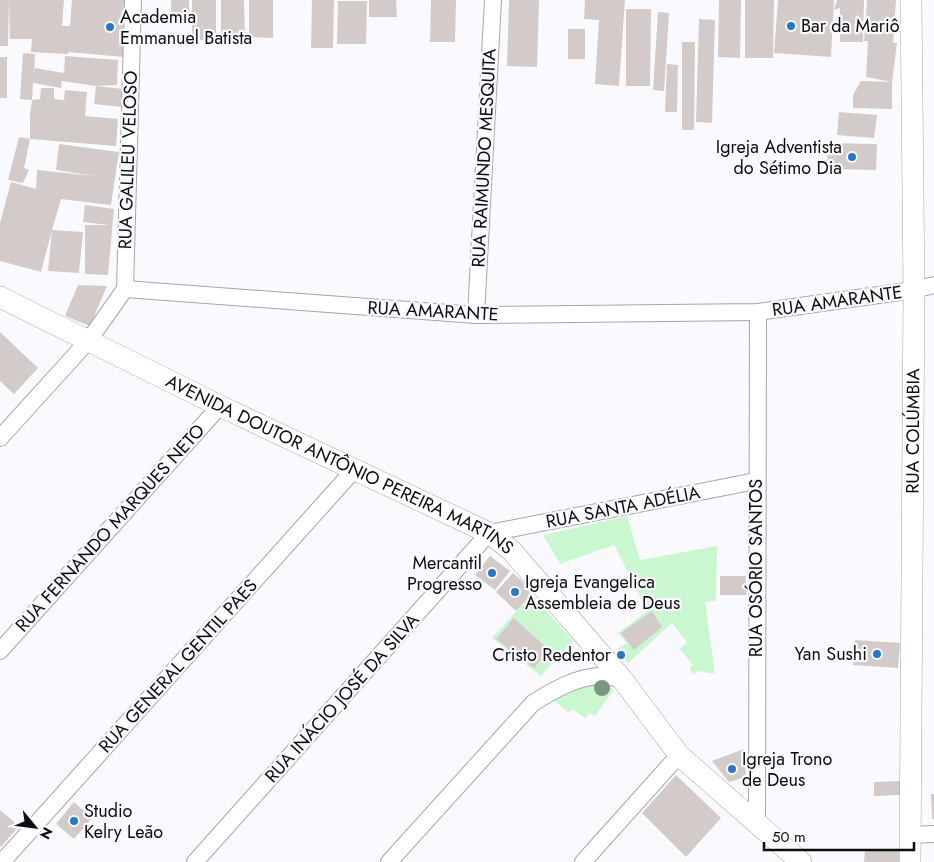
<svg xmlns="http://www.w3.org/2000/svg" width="934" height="862" font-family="Jost,sans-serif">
<rect width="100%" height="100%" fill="#fafafe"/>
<!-- green -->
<g fill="#caf7cf">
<path d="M 627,516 L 640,560 L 717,546 L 716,601 L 705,602 L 715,674 L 697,671 L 694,675 L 689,669 L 693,665 L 680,649 L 687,642 L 672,623 L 628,663 L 616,650 L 627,643 L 618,633 L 647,611 L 614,545 L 560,564 L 543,535 Z"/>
<path d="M 532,594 L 573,641 L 541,676 L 492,638 Z"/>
<path d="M 586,684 L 610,684 L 613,691 L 595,716 L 590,713 L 585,718 L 572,709 L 569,713 L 552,699 Z"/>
</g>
<!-- building -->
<g fill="#d3cbca">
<path d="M 0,0 L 9,0 L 8,46 L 0,46 Z"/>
<path d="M 9,0 L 64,0 L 62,26 L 70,26 L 72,0 L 127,0 L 124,57 L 68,52 L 68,54 L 31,52 L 32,39 L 10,39 Z"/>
<path d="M 171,0 L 189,0 L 189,20 L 172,21 Z"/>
<rect x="192" y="0" width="24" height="40"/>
<path d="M 221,0 L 244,0 L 245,43 L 221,44 Z"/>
<path d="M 249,0 L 273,0 L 273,38 L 249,37 Z"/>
<path d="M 312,0 L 334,0 L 333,48 L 311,48 Z"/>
<path d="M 369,0 L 396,0 L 397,17 L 369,17 Z"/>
<path d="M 431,0 L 456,0 L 455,42 L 430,42 Z"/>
<path d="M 509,0 L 539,0 L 537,67 L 507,66 Z"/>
<path d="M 585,0 L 625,0 L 619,86 L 595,84 L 599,20 L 584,19 Z"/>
<path d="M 719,0 L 741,0 L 740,58 L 718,57 Z"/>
<path d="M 745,0 L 774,0 L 773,58 L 745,58 Z"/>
<path d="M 778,0 L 834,0 L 831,57 L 774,53 Z"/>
<path d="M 837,0 L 864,0 L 863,42 L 840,42 L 840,8 L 834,10 Z"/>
<path d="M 867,0 L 896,0 L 893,43 L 897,43 L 892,82 L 866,77 L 868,41 L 864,41 Z"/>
<path d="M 338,1 L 367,1 L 366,44 L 337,44 Z"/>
<path d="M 626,9 L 651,9 L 650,86 L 626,86 Z"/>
<path d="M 658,12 L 669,13 L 664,91 L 653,90 Z"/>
<path d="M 699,19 L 715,20 L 712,123 L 696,122 Z"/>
<rect x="568" y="29" width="17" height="30"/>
<path d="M 682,42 L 695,42 L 694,130 L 682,130 Z"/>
<path d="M 23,53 L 35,54 L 34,75 L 35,68 L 64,73 L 65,56 L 118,60 L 117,85 L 96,86 L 62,81 L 61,88 L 33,83 L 32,100 L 40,99 L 41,88 L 54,88 L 54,99 L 64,100 L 65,90 L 87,92 L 85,116 L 118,119 L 116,146 L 30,139 L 30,115 L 32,100 L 20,99 Z"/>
<rect x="0" y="57" width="7" height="41"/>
<path d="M 667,64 L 678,65 L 677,112 L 665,112 Z"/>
<path d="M 861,81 L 892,82 L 892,109 L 853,108 L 853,95 Z"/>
<path d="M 96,86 L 123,89 L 121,107 L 94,104 Z"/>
<path d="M 839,112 L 877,115 L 874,138 L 837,135 Z"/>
<path d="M 19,137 L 30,139 L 24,168 L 29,170 L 23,183 L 8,180 Z"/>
<path d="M 827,143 L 877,144 L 876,170 L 828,169 Z"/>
<path d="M 59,144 L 119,152 L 111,205 L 61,199 L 52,230 L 83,232 L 79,273 L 48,271 L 52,230 L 41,272 L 0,261 L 0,223 L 11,182 L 36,189 L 37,170 L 95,176 L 56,170 Z"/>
<path d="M 85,205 L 114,209 L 108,275 L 85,274 L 85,225 L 109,225 L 83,222 Z"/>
<path d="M 78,285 L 107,286 L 90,326 L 65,316 Z"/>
<path d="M 0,332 L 38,368 L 14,394 L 0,381 Z"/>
<path d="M 490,556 L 510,571 L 495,590 L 475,575 Z"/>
<path d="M 513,573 L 534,592 L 516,611 L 496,592 Z"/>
<rect x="720" y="576" width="26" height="19"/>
<path d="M 652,611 L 662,627 L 634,650 L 621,633 Z"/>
<path d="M 514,618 L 549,650 L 534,668 L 496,639 Z"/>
<path d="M 855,640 L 900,643 L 898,668 L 853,665 Z"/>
<path d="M 744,749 L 746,777 L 729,782 L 712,761 Z"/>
<path d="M 676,775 L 721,818 L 686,857 L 642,813 Z"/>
<path d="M 900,781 L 901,795 L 874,796 L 874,782 Z"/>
<path d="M 931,794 L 934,794 L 934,819 L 932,819 Z"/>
<path d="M 74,802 L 92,818 L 74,839 L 56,824 Z"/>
<path d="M 0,810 L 19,826 L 1,847 L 0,846 Z"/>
<path d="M 865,850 L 899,851 L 899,862 L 864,862 Z"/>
</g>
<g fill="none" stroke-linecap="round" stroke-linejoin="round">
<!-- minor casing -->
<g stroke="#a5a5ab" stroke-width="18">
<g id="minor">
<path d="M 125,289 L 476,315 L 758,312 L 914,290 L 934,285"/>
<path d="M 125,289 L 133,0"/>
<path d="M 476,315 L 493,0"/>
<path d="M 0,438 L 89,340 L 125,289"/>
<path d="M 0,651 L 220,406"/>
<path d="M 757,823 L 758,312"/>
<path d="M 911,835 L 934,834"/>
<path d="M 2,862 L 354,470"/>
<path d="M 195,862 L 489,533 L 756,481"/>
<path d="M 389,862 L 533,703 C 552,691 576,677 599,676 C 606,676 615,678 622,679"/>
<path d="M 583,862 L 679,755"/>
</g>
</g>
<!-- tertiary casing -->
<g stroke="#a5a5ab" stroke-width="22">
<g id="tertiary">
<path id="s1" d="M 0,297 L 220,406 L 489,533 L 512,551 L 622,679 L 679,755 L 801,862"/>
<path id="s2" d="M 910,862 L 914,290 L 911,0"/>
</g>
</g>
<!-- minor -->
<use href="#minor" stroke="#fff" stroke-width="16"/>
<!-- tertiary -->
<use href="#tertiary" stroke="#fff" stroke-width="21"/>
</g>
<!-- trees -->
<circle fill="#7a9582" cx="602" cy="688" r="8"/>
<!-- markers -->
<g fill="#2777c6" stroke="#fafafe" stroke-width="2">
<circle cx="791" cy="26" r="5"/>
<circle cx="110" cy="27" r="5"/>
<circle cx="852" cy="157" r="5"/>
<circle cx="492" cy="573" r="5"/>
<circle cx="515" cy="592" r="5"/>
<circle cx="877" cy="654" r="5"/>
<circle cx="621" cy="655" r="5"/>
<circle cx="732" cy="769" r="5"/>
<circle cx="74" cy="821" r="5"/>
</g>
<g text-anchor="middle" stroke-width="4.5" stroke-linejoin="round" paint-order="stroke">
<!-- poi labels -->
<g font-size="18" fill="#0d0d10" stroke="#fafafe" text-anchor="start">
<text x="120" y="23">Academia<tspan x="120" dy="21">Emmanuel Batista</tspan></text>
<text x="801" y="32">Bar da Mariô</text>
<text x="842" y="153" text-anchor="end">Igreja Adventista<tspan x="842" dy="21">do Sétimo Dia</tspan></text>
<text x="482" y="569" text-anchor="end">Mercantil<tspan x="482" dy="21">Progresso</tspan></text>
<text x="525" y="588">Igreja Evangelica<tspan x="525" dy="21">Assembleia de Deus</tspan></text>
<text x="867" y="660" text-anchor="end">Yan Sushi</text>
<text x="611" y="661" text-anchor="end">Cristo Redentor</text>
<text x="742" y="765">Igreja Trono<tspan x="742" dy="21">de Deus</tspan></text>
<text x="84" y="817">Studio<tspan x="84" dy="21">Kelry Leão</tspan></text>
</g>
<!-- street labels -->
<g font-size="18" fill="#0d0d10" stroke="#fafafe">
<text transform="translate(484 158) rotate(-87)" y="6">RUA RAIMUNDO MESQUITA</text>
<text transform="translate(128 160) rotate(-88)" y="6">RUA GALILEU VELOSO</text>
<text transform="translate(837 301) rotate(-8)" y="6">RUA AMARANTE</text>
<text transform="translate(433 311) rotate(3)" y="6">RUA AMARANTE</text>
<text dy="6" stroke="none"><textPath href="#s2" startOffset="431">RUA COLÚMBIA</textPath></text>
<text dy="6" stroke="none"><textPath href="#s1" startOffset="379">AVENIDA DOUTOR ANTÔNIO PEREIRA MARTINS</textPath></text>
<text transform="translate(623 507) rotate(-11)" y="6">RUA SANTA ADÉLIA</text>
<text transform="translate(110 528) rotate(-48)" y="6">RUA FERNANDO MARQUES NETO</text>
<text transform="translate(756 568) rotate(-90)" y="6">RUA OSÓRIO SANTOS</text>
<text transform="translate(178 666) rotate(-48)" y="6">RUA GENERAL GENTIL PAES</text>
<text transform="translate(342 698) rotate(-48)" y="6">RUA INÁCIO JOSÉ DA SILVA</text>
</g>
</g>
<!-- north arrow -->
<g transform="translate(35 827) rotate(119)" stroke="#fafafe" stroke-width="4" paint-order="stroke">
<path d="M0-4L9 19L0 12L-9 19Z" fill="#0d0d10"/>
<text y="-8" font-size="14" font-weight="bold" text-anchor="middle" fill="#0d0d10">N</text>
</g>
<!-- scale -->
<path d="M764 842v8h150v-8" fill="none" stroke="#0d0d10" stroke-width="2.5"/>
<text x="772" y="842" font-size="15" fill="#0d0d10" stroke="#fafafe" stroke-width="4" paint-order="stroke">50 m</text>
</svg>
